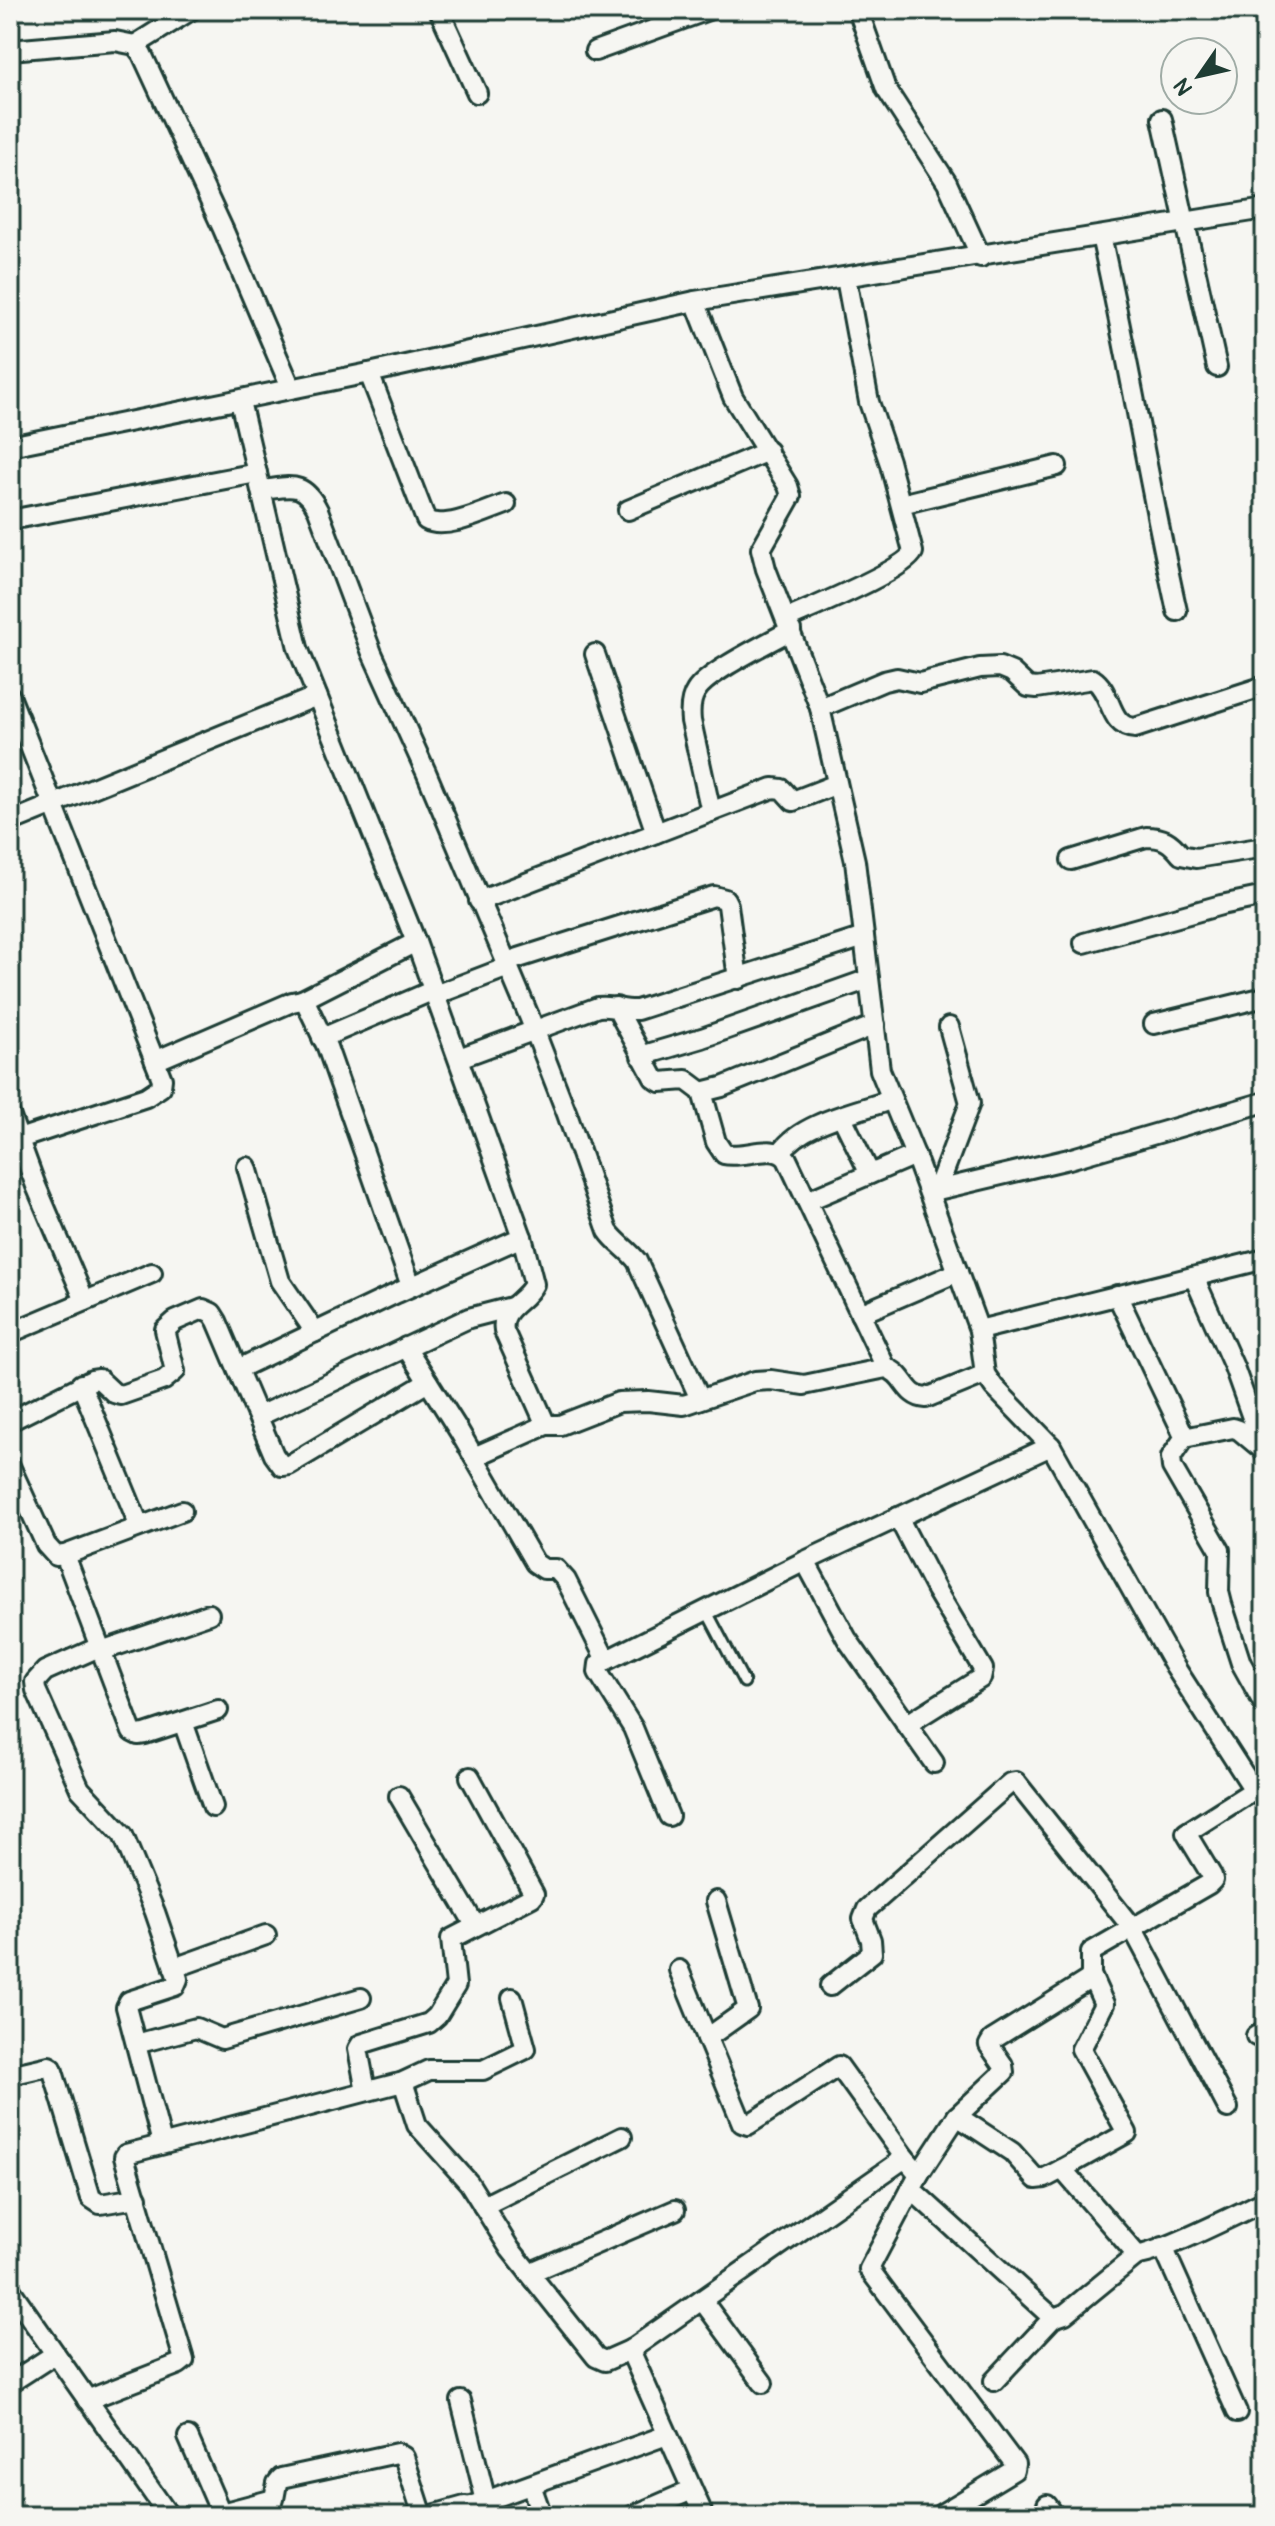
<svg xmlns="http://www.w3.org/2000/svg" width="1275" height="2526" font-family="Pangolin,sans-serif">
<rect width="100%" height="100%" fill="#f6f6f2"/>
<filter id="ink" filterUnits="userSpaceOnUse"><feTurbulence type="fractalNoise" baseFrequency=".0125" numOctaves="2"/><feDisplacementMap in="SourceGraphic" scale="16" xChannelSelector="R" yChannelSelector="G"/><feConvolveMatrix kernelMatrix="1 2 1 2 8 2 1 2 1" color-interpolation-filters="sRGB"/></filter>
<g filter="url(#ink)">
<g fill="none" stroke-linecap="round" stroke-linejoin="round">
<!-- service casing -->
<g stroke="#1f3d34" stroke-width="15">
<path id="service" d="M 706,1610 L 744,1682"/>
</g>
<!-- minor casing -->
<g stroke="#1f3d34" stroke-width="24">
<g id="minor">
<path d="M 439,10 L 477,93"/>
<path d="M 858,10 L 886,89 L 947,183 L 981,257"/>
<path d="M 135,45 L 191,10"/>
<path d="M 10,50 L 115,41 L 135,45 L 142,54 L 223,229 L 291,388"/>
<path d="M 595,51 L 708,10"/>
<path d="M 1162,119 L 1217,367"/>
<path d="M 1101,236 C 1129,360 1149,486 1177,611"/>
<path d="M 695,301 L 733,397 L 788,486 L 791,496 L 761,549 L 766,569 L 820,708 L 855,861 L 880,1070 L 915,1155 L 979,1330 L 985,1374 L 994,1387 L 1051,1446 L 1175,1667 L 1254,1790 L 1265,1801"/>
<path d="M 369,373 L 426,520 C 445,531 486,511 506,504"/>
<path d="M 240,401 L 298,648 L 416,942 L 522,1237 L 534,1284 C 525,1303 500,1307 504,1331 L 546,1425 L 560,1425 L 619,1402 L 648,1401 L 684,1405 L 755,1381 L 771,1380 L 804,1385 L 886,1368 C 905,1373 905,1397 926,1398 L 985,1374"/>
<path d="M 10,446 L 369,373 L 695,301 L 1265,209"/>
<path d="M 261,490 C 291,487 303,480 318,510 L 372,653 L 426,772 L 529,1016 L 567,1114 L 608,1231 C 616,1243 628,1249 637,1261 L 700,1399"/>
<path d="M 901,504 L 1057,466"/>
<path d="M 628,510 L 768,451"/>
<path d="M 10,520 L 257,473"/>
<path d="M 787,619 C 811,608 905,570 913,552 L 889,461 L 869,402 L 846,278"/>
<path d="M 595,654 L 656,833"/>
<path d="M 10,696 L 162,1079 L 161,1087 L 146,1097 L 19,1139"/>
<path d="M 820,708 L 884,681 L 897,678 L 920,683 L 980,668 L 1000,667 L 1012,672 L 1028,687 L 1037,688 L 1093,679 C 1113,692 1108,727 1135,728 L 1265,686"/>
<path d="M 711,812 L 691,721 C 690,711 690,700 696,691 C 707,672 770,642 791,630"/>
<path d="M 10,822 L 317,696"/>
<path d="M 1071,860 L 1146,837 C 1163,837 1170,841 1181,855 L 1196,858 L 1265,847"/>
<path d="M 479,901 L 773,788 L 782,789 L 793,801 L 837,784"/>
<path d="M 1084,943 L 1221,905 L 1265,896"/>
<path d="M 506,962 L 714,896 L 725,899 L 728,905 L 738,979"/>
<path d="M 435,995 L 508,967"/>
<path d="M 302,1000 L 416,942"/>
<path d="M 616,1007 L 654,1078 L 660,1082 L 686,1080 L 702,1092 L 722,1087 L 875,1025"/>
<path d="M 1154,1024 L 1265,997"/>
<path d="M 322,1038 L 434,990"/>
<path d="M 641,1056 L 702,1038 L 869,979"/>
<path d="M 459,1058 L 598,1007 C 612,1005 623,1011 637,1010 L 864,937"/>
<path d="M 155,1061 L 292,1002 L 302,1000 L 307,1005 L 327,1047 L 411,1286"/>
<path d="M 702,1092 L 716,1142 L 724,1154 C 744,1159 774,1142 787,1159 L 886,1368"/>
<path d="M 10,1115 L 36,1186 L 85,1301"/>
<path d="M 842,1117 L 870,1174"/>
<path d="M 781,1152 C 802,1122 857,1112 890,1100"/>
<path d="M 247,1167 L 280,1281 L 315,1332"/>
<path d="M 937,1190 L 970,1103 L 949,1027"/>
<path d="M 929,1192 L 1069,1159 L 1265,1102"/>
<path d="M 807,1201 L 915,1155"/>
<path d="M 1194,1277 L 1234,1367 L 1265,1454"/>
<path d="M 1117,1295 L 1182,1431 L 1184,1438 L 1171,1457 L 1172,1467 L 1220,1550 L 1219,1592 L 1222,1604 L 1241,1663 L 1265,1706"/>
<path d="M 860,1314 L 958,1272"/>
<path d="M 979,1330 L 1265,1259"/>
<path d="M 10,1333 L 152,1273"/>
<path d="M 406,1347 L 459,1431 L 535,1563 L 544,1569 L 556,1569 L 566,1580 L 606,1660"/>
<path d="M 238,1369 L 397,1293 L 522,1237"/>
<path d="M 81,1384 L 139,1525"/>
<path d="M 259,1416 L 469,1318 L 512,1307"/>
<path d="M 10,1421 L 92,1380 L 99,1379 L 114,1393 L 121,1395 L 164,1380 L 175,1371 L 165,1330 L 175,1321 L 203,1309 L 212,1313 L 217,1321 L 274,1455 L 282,1466 L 289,1465 L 428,1382"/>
<path d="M 1184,1438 L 1233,1428 L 1239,1430 L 1263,1450"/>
<path d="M 474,1457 L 546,1425"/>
<path d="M 10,1466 L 46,1545 L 56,1556 L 65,1555 L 182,1511"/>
<path d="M 898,1517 L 936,1590 L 983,1669 L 981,1678 L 906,1725"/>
<path d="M 65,1555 L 132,1732 L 138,1735 L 145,1734 L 218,1710"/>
<path d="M 805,1561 L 847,1639 L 934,1763"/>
<path d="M 99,1647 L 45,1671 L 35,1682 L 36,1690 L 80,1789 L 123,1835 L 155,1912 L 178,1979 L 175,1986 L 129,2001 L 126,2007 L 162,2143"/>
<path d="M 101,1651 L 209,1614"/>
<path d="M 183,1722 L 213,1807"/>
<path d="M 399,1796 L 475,1925"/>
<path d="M 669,1816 L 633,1728 L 598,1672 L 599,1664 L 805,1561 L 1051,1446"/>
<path d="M 174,1968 L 266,1935"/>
<path d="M 679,1970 L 742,2123 L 748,2125 L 839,2066 L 905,2158"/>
<path d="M 830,1986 L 872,1953 L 871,1940 L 863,1919 L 867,1909 L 1010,1783 L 1016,1782 L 1133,1929 L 1228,2108"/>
<path d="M 1256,2036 L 1265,2032"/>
<path d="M 707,2038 L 748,2009 L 716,1901"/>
<path d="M 136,2044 L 196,2028 L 222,2039 L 361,1998"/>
<path d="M 10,2075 L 49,2066 L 52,2068 L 91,2198 L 100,2204 L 137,2198"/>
<path d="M 401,2083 L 429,2070 L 483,2070 L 526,2049 L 512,1998"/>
<path d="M 366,2091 L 358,2049 L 361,2044 L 429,2023 L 437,2016 L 456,1985 L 451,1939 L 532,1897 L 534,1894 L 470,1777"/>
<path d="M 957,2116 L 1004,2072 L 1003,2065 L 989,2045 L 992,2040 L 1088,1980 L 1091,1975 L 1091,1952 L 1209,1884 L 1213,1880 L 1212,1876 L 1186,1833 L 1254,1790"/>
<path d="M 1062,2169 L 1127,2133 L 1081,2049 L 1104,2004 L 1091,1975"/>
<path d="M 919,2174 L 869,2269 L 1015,2464 L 1014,2470 L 938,2516"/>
<path d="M 911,2189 L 1053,2318"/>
<path d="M 483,2206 L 622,2137"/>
<path d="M 1163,2247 L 1237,2412"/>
<path d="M 529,2273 L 675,2210"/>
<path d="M 10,2289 L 169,2516"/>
<path d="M 702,2300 L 763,2383"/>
<path d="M 994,2381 L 1053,2318 L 1065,2314 L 1137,2255"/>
<path d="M 10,2383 L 55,2354"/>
<path d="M 87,2400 L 179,2364 L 184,2360 L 124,2157 L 126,2154 L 395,2084 L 401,2083 L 405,2088 L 417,2125 L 469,2183 L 510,2249 L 596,2357 L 605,2361 L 630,2350"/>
<path d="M 461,2401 L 486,2501"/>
<path d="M 188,2437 L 221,2513 L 274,2499 L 277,2483 L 281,2478 L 397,2453 L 404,2457 L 423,2516"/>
<path d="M 531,2485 L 542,2516"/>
<path d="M 1047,2505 L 1055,2516"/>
<path d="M 469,2507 L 667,2435"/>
<path d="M 429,2516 L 465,2506 L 469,2507 L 473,2516"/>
<path d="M 632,2516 L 692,2490"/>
<path d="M 704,2516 L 630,2350 L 905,2158 L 919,2174 L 957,2116 L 1012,2152 L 1036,2179 L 1045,2178 L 1062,2169 L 1137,2255 C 1157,2255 1241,2212 1265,2201"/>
</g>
</g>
<!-- service -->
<use href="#service" stroke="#f6f6f2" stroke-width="9"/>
<!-- minor -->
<use href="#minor" stroke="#f6f6f2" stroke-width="18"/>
</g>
</g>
<!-- margin -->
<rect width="1275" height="2526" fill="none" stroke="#f6f6f2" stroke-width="40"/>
<rect x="20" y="20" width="1235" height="2486" fill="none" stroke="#1f3d34" stroke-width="3" filter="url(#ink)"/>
<!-- north arrow -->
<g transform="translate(1199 76) rotate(236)"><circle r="38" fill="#f6f6f2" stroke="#a0aca6" stroke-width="2"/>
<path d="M0-6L14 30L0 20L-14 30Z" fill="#1f3d34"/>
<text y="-12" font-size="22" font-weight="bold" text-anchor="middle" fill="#1f3d34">N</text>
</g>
</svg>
